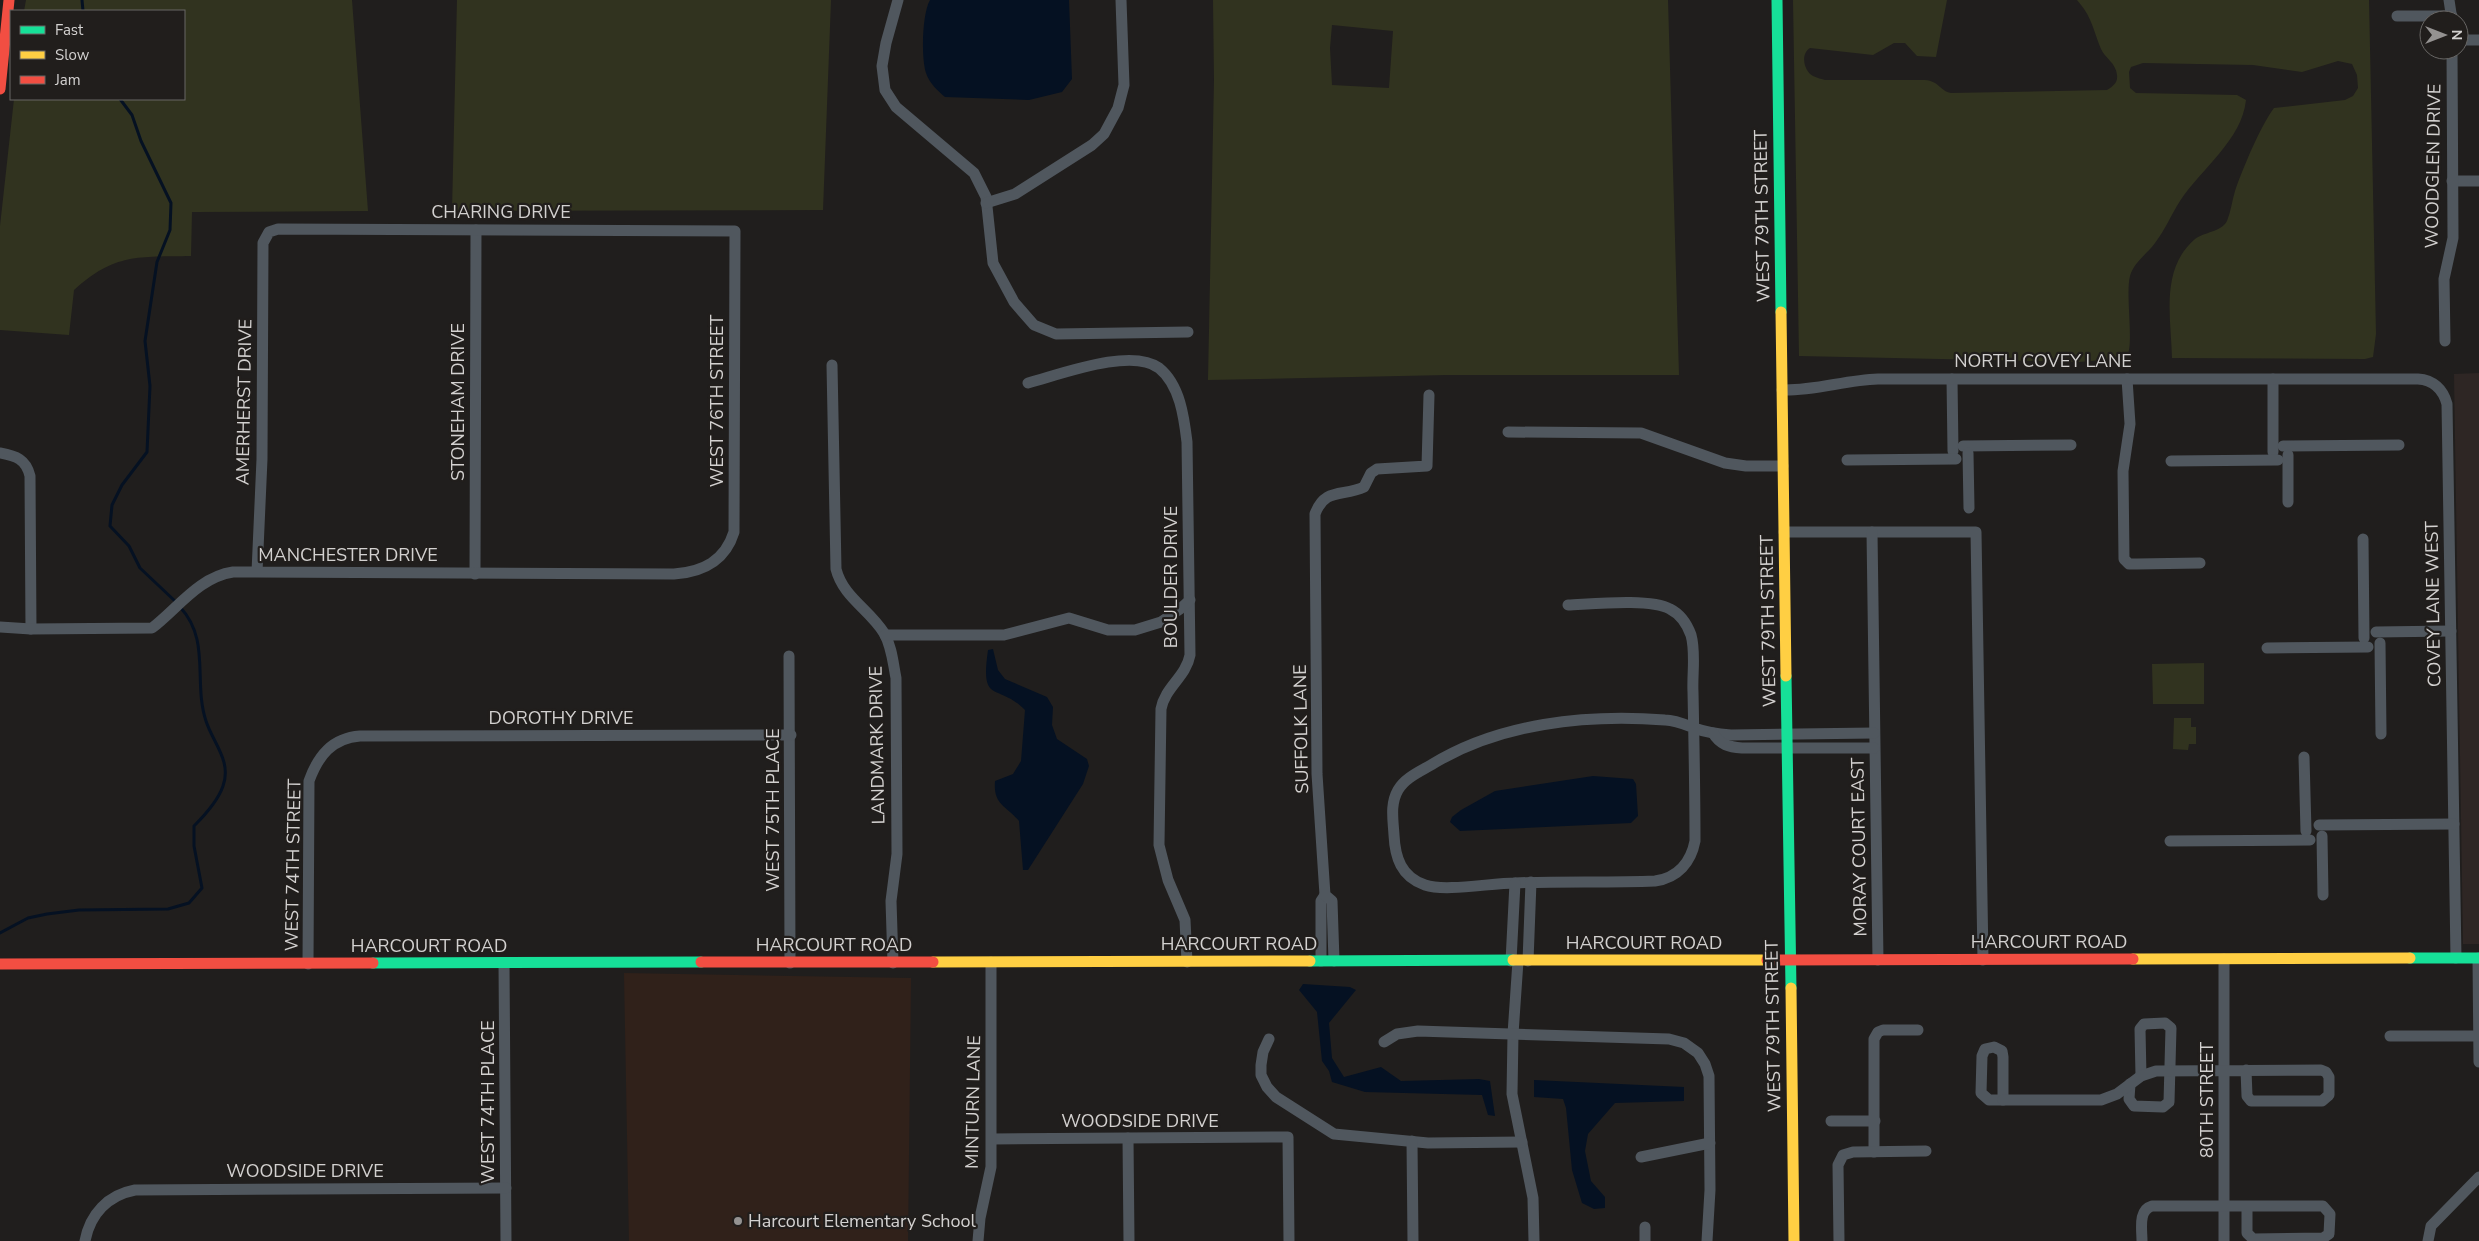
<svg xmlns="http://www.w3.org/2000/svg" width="2479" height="1241" font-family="'Nunito Sans',sans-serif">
<rect width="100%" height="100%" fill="#201e1d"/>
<!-- built -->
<path fill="#2e2624" d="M 2479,373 L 2479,944 L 2463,944 L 2454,374 Z"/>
<!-- education -->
<path fill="#30211a" d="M 624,973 L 911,978 L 908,1241 L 629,1241 Z"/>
<!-- green -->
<g fill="#31331f" fill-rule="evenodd">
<path d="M 26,0 L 352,0 L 368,211 L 192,212 L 191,256 C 138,257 115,253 74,290 L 69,335 L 0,330 L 0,226 L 14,99 L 184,99 L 184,11 L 24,11 Z"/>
<path d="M 457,0 L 831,0 L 823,210 L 452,211 Z"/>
<path d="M 1213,0 L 1668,0 L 1679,375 L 1447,375 L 1208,380 L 1214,80 ZM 1332,25 L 1393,31 L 1389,88 L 1332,85 L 1330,48 Z"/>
<path d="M 1793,0 L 1947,0 L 1936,57 L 1917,56 L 1905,43 L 1894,43 L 1873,55 L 1810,48 C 1800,54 1804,71 1813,76 C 1817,78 1822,79 1825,80 L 1925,80 C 1939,81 1940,91 1951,93 L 2107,90 C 2113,86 2118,83 2117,75 C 2116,63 2105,58 2101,49 C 2093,29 2092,17 2077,0 L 2369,0 L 2376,334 L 2373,357 L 2365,359 L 2172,358 C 2171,317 2160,269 2195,239 C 2204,232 2221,232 2227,221 C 2231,211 2232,201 2235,191 C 2243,168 2260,127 2274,108 L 2345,100 L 2353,96 L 2358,88 L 2357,75 L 2352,64 L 2338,61 L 2302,72 L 2253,65 L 2143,63 L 2131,67 L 2129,72 L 2130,88 L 2136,93 L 2237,95 L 2246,100 C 2242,140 2201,169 2180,201 C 2171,215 2165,230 2155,243 C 2147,254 2134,262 2130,276 C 2125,296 2135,347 2126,358 L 2079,362 L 1799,356 Z"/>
<path d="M 2204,663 L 2204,704 L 2153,704 L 2152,664 Z"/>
<path d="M 2174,718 L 2191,718 L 2191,727 L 2196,727 L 2196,744 L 2189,744 L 2188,750 L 2173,749 Z"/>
</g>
<!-- water -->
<g fill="#051122">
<path d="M 930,0 L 1069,0 L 1072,79 L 1062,92 L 1029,100 L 945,97 C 937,90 930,84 926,73 C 921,58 922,14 930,0 Z"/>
<path d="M 993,649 L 998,670 L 1005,679 L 1047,697 L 1053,707 L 1052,725 L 1057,739 L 1087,759 L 1089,766 L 1083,784 L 1028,870 L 1023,870 L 1019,821 C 1006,805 993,805 995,781 L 1013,774 L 1021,761 L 1025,710 C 997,682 980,706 988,650 Z"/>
<path d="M 1593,776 L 1633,779 L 1636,784 L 1638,816 L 1631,823 L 1460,831 L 1450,822 L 1452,817 L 1461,810 L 1495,791 Z"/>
<path d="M 1303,984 L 1350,987 L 1356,990 L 1329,1023 L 1332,1058 L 1344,1077 L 1381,1067 L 1401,1081 L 1479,1079 L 1490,1081 L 1495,1116 L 1488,1115 L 1482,1095 L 1365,1092 L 1332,1082 L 1329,1071 L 1322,1061 L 1317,1012 L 1299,990 Z"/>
<path d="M 1534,1080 L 1684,1087 L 1684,1101 L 1615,1103 L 1588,1134 L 1585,1151 L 1591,1181 L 1605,1197 L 1605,1208 L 1594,1209 L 1582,1203 L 1572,1170 L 1566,1108 L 1563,1099 L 1534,1097 Z"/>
</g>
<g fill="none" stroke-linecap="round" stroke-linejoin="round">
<!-- stream -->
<g stroke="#051122" stroke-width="3">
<path d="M 82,0 L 83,11"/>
<path d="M 120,99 L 132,115 L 141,141 L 171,203 L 170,230 L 157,262 L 145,341 L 150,386 L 147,452 L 122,485 L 112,505 L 110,526 L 129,546 L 140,568 L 176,602"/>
<path d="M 0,933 L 28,918 L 47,914 L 79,910 L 168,909 L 189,903 L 202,888 L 194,846 L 194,826 C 205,815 218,801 223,786 C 232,761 213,743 206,721 C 193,682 211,640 180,607"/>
</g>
<!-- street -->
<g stroke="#50575e" stroke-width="11">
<path d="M 898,0 L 886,43 L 882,66 L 885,90 L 896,107 L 974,173 L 986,197 L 993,263 L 1014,302 L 1034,325 L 1056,334 L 1188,332"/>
<path d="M 2449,0 L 2452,20"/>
<path d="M 2397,16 L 2452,16"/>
<path d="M 2459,40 L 2479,40"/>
<path d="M 2452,181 L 2479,181"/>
<path d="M 986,203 L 1015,194 L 1092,145 L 1104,134 L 1118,108 L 1124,85 L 1121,0"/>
<path d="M 2445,341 L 2444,279 L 2453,238 L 2452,50"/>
<path d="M 832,365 L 836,569 C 843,597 869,609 884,633 C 892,647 893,663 896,678 L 897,854 L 891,901 L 893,963"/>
<path d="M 1952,379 L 1953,451"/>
<path d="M 2127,379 L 2130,424 L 2123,471 L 2124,559 L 2129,564 L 2137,564 L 2200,563"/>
<path d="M 2273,379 L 2273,452"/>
<path d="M 1028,383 C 1059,375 1131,347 1159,368 C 1180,385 1184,417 1187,442 L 1190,655 C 1186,677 1165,687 1161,709 L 1159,845 L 1168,880 L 1185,920 L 1187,962"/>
<path d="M 1782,390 C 1815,391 1845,380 1878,379 L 2418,379 C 2433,380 2443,389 2447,404 L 2456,958"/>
<path d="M 1508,432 L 1641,433 L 1725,463 L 1746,466 L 1783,466"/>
<path d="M 1963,446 L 2071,445"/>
<path d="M 2283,446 L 2399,445"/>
<path d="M 0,453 C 16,456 26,459 30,476 L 31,629"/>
<path d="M 1968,453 L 1969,508"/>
<path d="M 2288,455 L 2288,502"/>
<path d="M 1847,460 L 1956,459"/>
<path d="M 2171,461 L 2278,460"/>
<path d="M 1784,532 L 1976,532 L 1983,960"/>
<path d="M 1872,532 L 1878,960"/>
<path d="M 2363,539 L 2364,638"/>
<path d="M 475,574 L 476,230"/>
<path d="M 1568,605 C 1592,604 1651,598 1670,609 C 1680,614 1687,624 1691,635 C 1696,653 1692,674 1693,692 C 1694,742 1695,791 1695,841 C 1691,862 1678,878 1655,881 C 1608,883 1562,881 1515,883 C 1491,883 1445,892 1425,885 C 1401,877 1395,857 1394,835 C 1393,819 1390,804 1398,790 C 1405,778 1419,772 1431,765 C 1499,723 1586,714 1665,720 C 1675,720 1684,724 1694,728 C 1705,732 1718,734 1731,735 L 1874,733"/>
<path d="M 0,627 L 31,629 L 152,628 C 178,608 199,577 233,572 L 674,574 C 703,572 725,561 734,532 L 735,231 L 278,229 L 269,232 L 263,243 L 262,459 L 257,572"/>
<path d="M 2376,632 L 2451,631"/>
<path d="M 885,635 L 1004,635 L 1069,618 L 1108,630 L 1135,630 L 1161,622 L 1180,609 L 1190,600"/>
<path d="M 2380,643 L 2381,734"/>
<path d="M 2267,648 L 2368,647"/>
<path d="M 789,656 L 790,963"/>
<path d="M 1713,733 C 1720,745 1729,747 1742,748 L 1874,748"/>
<path d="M 2304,757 L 2306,831"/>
<path d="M 2319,825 L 2454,824"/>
<path d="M 2322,836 L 2323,895"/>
<path d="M 2170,841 L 2310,840"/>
<path d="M 2478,958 L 2479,1062"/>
<path d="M 2224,959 L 2224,1241"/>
<path d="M 1321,961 L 1321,901 L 1325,895"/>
<path d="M 1334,961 L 1332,901 L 1325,895 L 1317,774 L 1315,514 C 1325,487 1343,497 1364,487 L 1371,473 L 1377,469 L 1427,466 L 1429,395"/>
<path d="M 1511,961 L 1515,883"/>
<path d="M 1518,961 L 1513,1034 L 1512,1094 L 1533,1198 L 1534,1241"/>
<path d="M 1528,961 L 1531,882"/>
<path d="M 504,963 L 506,1241"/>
<path d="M 308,964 L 309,781 C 318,756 332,738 360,736 L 791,735"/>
<path d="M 2390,1036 L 2479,1036"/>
<path d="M 1269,1039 L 1263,1052 L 1261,1065 L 1261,1075 L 1267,1087 L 1276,1097 L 1334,1134 L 1428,1143 L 1522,1142"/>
<path d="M 1384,1042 L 1397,1034 L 1418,1031 L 1669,1039 L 1684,1043 L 1698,1053 L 1705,1064 L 1709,1076 L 1710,1190 L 1707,1241"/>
<path d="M 1994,1047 L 2002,1051 L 2003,1057 L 2003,1100 L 1989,1100 L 1981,1093 L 1982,1056 L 1985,1049 Z"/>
<path d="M 2130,1084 L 2129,1099 L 2134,1106 L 2163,1107 L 2169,1102 L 2171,1028 L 2165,1023 L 2144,1024 L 2140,1029 L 2141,1076"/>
<path d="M 2003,1100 L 2101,1100 L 2117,1094 L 2141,1076 L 2156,1071 L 2321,1070 L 2326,1072 L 2329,1077 L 2329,1095 L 2322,1101 L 2251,1101 L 2247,1096 L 2246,1070"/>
<path d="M 1831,1121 L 1875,1121"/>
<path d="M 1128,1138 L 1129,1241"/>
<path d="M 992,1139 L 1288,1137 L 1289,1241"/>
<path d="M 1412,1141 L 1413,1241"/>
<path d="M 1874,1152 L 1874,1039 L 1878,1032 L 1883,1030 L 1918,1030"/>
<path d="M 1641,1157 L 1710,1143"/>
<path d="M 1645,1227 L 1645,1241"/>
<path d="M 85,1241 C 90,1214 108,1195 135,1190 L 506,1188"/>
<path d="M 978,1241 L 980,1218 L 991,1167 L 991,962"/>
<path d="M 1839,1241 L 1838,1165 L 1843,1155 L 1853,1152 L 1926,1151"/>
<path d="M 2142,1241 C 2142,1229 2138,1210 2152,1206 L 2323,1206 L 2330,1214 L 2329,1234 L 2323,1238 L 2253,1239 L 2247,1233 L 2247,1207"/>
<path d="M 2428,1241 L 2431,1226 L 2479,1177"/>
</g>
<!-- fast -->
<g stroke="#16e098" stroke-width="11">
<path d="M 1777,0 L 1781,312"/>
<path d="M 1786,676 L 1791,988"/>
<path d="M 2410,958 L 2479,958"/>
<path d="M 1310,961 L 1513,960"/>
<path d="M 373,963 L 701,962"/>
</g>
<!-- slow -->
<g stroke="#ffcf43" stroke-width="11">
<path d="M 1781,312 L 1786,676"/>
<path d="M 2133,959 L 2410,958"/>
<path d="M 1513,960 L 1767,960"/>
<path d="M 933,962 L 1310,961"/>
<path d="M 1791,988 L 1794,1241"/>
</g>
<!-- jam -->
<g stroke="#f24e42" stroke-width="11">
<path d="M 0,89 L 9,0"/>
<path d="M 1767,960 L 2133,959"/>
<path d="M 701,962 L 933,962"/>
<path d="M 0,964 L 373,963"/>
</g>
</g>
<!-- markers -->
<circle fill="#949291" stroke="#211e1c" stroke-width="2" cx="738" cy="1221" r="5"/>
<g text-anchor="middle" stroke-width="4.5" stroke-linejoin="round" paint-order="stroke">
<!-- street labels -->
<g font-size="18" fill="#d3d1d0" stroke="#211e1c">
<text transform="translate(2433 166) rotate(-89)" y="6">WOODGLEN DRIVE</text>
<text x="501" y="218">CHARING DRIVE</text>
<text transform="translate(1762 216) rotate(-91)" y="6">WEST 79TH STREET</text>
<text x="2043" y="367">NORTH COVEY LANE</text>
<text transform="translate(717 401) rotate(-90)" y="6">WEST 76TH STREET</text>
<text transform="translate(244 402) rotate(-89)" y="6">AMERHERST DRIVE</text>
<text transform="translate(458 402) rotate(-90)" y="6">STONEHAM DRIVE</text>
<text x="348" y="561">MANCHESTER DRIVE</text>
<text transform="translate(1171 577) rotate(-90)" y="6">BOULDER DRIVE</text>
<text transform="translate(2433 604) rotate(-91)" y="6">COVEY LANE WEST</text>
<text transform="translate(1768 621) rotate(-91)" y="6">WEST 79TH STREET</text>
<text x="561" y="724">DOROTHY DRIVE</text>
<text transform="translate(1301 729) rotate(-91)" y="6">SUFFOLK LANE</text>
<text transform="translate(877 745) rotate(-91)" y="6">LANDMARK DRIVE</text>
<text transform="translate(773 810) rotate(-90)" y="6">WEST 75TH PLACE</text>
<text transform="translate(1859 847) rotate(-91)" y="6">MORAY COURT EAST</text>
<text transform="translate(293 865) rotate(-89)" y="6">WEST 74TH STREET</text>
<text x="2049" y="948">HARCOURT ROAD</text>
<text x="1644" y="949">HARCOURT ROAD</text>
<text x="1239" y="950">HARCOURT ROAD</text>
<text x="834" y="951">HARCOURT ROAD</text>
<text x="429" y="952">HARCOURT ROAD</text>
<text transform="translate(1773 1026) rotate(-91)" y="6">WEST 79TH STREET</text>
<text transform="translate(2207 1100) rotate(-90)" y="6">80TH STREET</text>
<text transform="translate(488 1102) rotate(-90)" y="6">WEST 74TH PLACE</text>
<text transform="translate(973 1102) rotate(-89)" y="6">MINTURN LANE</text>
<text x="1140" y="1127">WOODSIDE DRIVE</text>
<text x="305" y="1177">WOODSIDE DRIVE</text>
</g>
<!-- poi labels -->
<g font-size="18" fill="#d3d1d0" stroke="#211e1c" text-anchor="start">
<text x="748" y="1227">Harcourt Elementary School</text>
</g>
</g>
<!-- legend -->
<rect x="10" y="10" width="175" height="90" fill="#211e1c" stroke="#686664"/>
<rect x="20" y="26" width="25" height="8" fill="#16e098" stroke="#686664"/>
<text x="55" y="35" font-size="15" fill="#d3d1d0">Fast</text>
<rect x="20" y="51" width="25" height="8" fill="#ffcf43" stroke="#686664"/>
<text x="55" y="60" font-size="15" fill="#d3d1d0">Slow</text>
<rect x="20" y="76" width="25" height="8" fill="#f24e42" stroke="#686664"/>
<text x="55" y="85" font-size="15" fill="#d3d1d0">Jam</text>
<!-- north arrow -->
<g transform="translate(2444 35) rotate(90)"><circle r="24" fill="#211e1c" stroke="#686664"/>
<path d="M0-4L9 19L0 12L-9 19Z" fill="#949291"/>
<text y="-8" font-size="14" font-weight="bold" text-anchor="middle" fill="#d3d1d0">N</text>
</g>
</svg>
